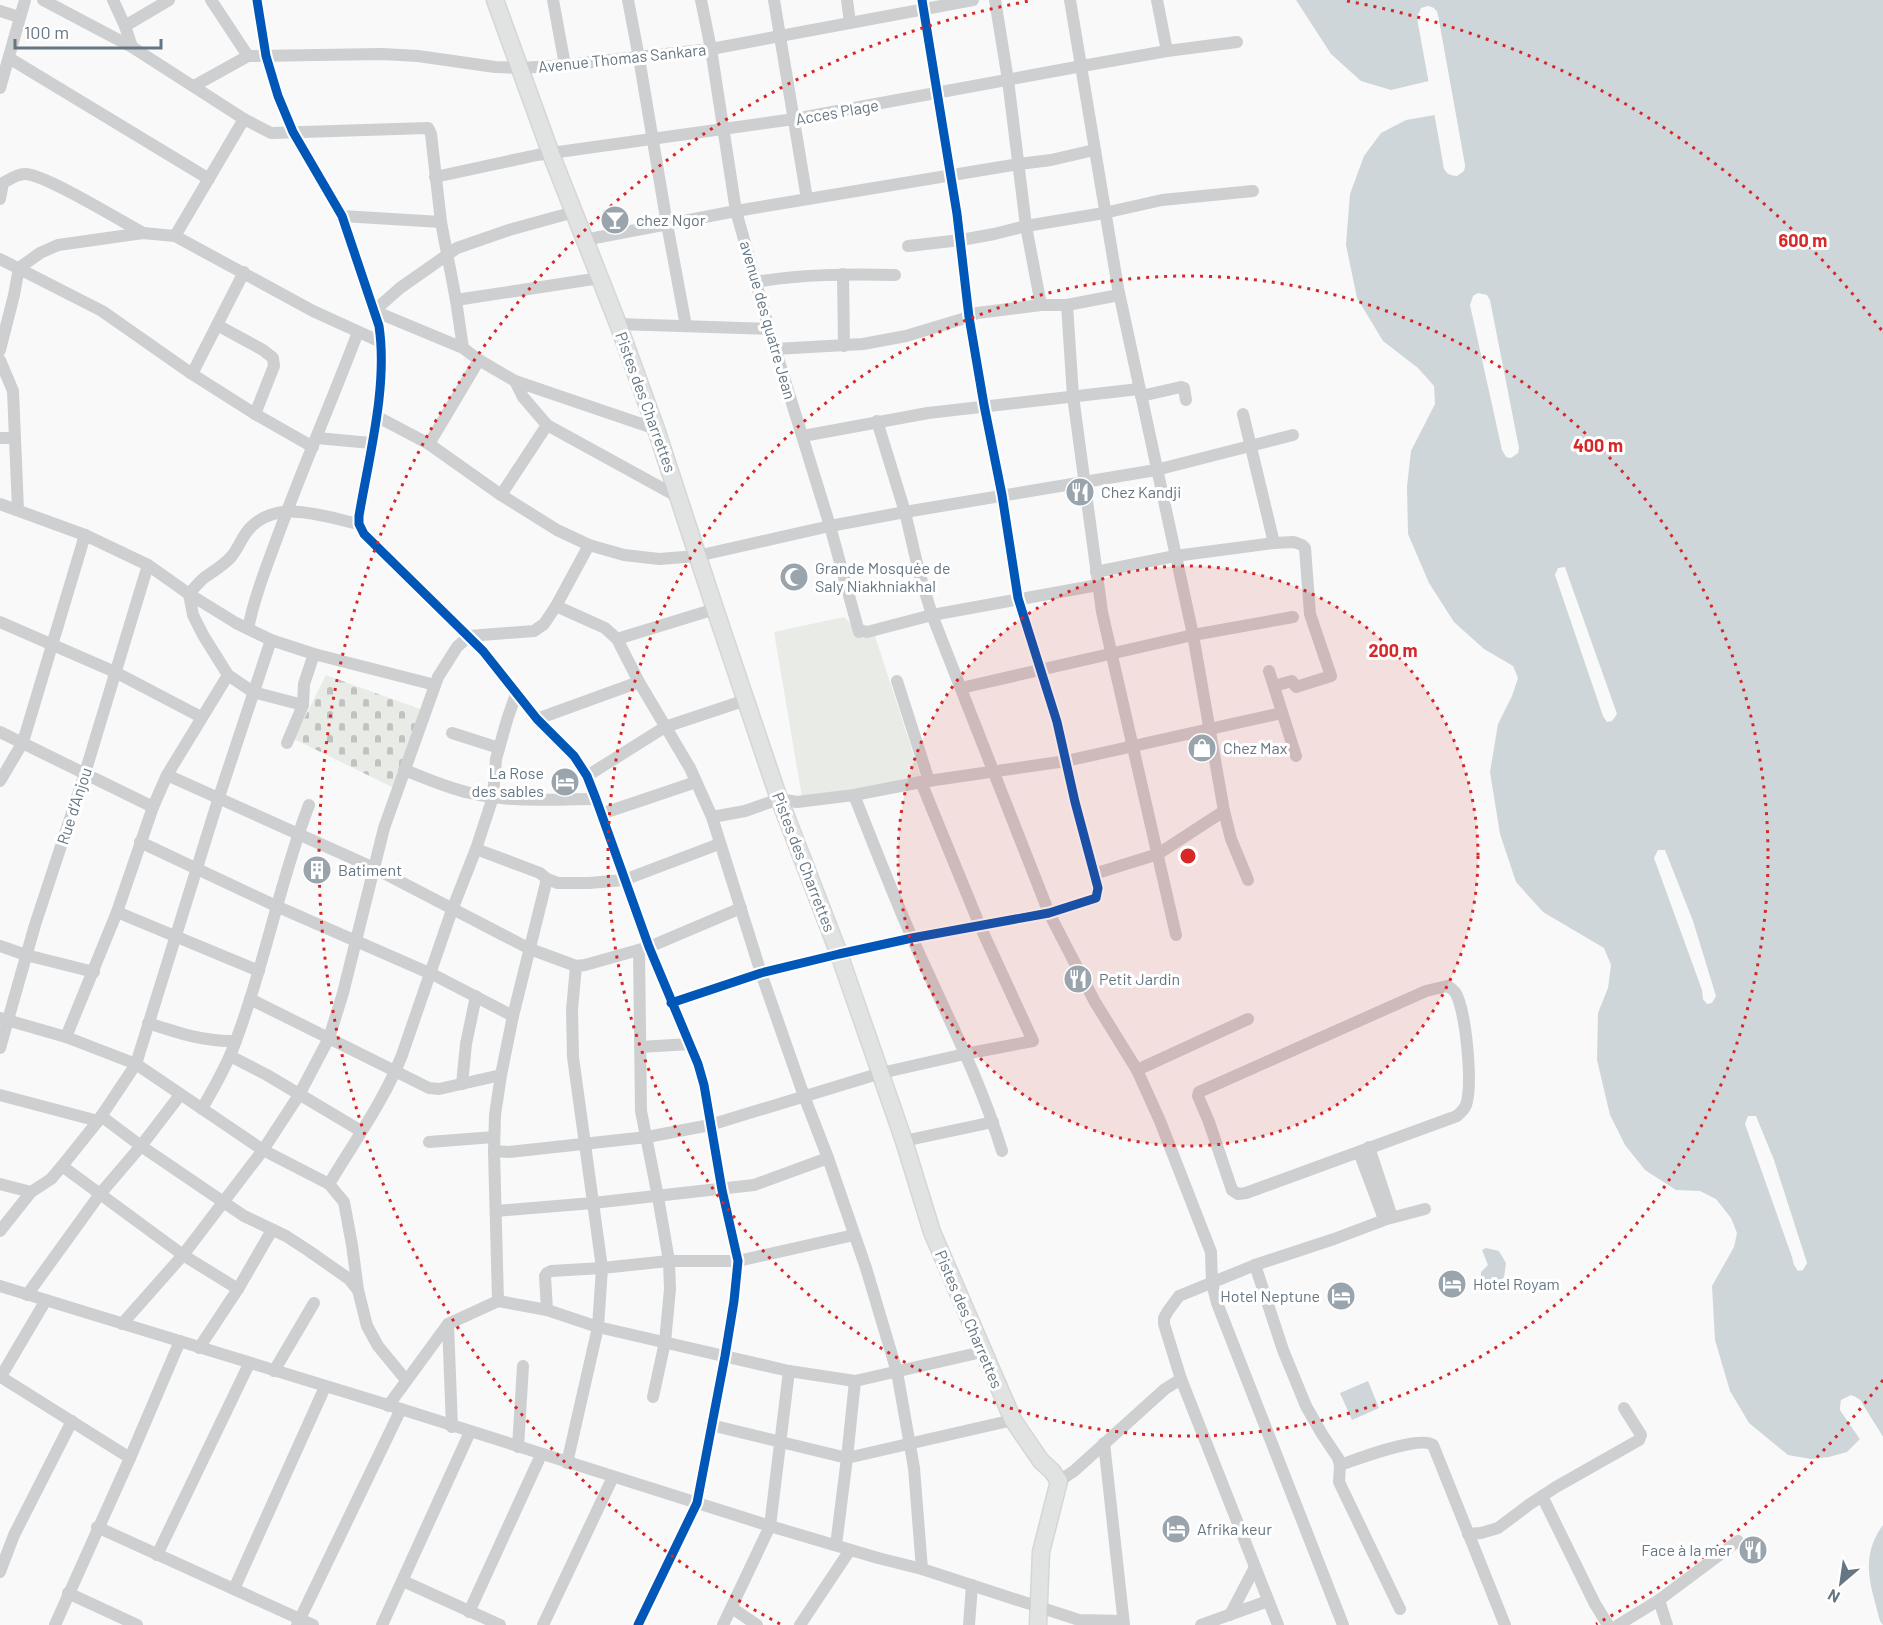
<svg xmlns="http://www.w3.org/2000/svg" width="1883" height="1625" font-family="Barlow,sans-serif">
<defs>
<pattern id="cemetery-stones" width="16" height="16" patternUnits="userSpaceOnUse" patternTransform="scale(1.5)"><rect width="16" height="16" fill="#e8ebe6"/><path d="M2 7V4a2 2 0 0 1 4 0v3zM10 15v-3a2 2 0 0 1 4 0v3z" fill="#c0c3c0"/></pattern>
</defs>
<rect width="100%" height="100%" fill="#f9f9f9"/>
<!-- green -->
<path fill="#e8ebe6" d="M 844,617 L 861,633 L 875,636 L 921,778 L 802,797 L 774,632 Z"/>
<!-- cemetery -->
<path fill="url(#cemetery-stones)" d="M 326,675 L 425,711 L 396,789 L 294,739 Z"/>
<!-- water -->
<g fill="#ced6d9">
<path d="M 1296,0 L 1883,0 L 1883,1437 L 1860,1400 L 1854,1396 L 1841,1400 L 1840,1410 L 1860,1439 L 1847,1452 L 1829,1457 L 1811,1459 L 1788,1455 L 1749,1423 L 1730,1391 L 1715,1340 L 1712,1286 L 1734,1247 L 1737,1233 L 1731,1218 L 1716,1199 L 1700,1191 L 1676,1190 L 1645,1170 L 1625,1145 L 1610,1115 L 1597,1060 L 1598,1013 L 1608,988 L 1611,965 L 1604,948 L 1543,912 L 1516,882 L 1500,834 L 1490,772 L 1498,724 L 1512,696 L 1518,678 L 1513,666 L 1484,649 L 1454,622 L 1429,583 L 1408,534 L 1407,486 L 1411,451 L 1435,404 L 1434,386 L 1418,368 L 1383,341 L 1357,298 L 1346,245 L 1350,194 L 1364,156 L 1381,133 L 1406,120 L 1435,115 L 1446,172 L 1454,176 L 1465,168 L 1437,11 L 1428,6 L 1417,15 L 1429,81 L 1391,90 L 1361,81 L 1331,54 Z"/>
<path d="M 1486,1248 L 1499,1251 L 1506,1263 L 1504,1277 L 1498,1283 L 1488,1284 L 1481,1276 L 1481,1272 L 1488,1265 L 1482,1250 Z"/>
<path d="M 1368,1381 L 1379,1408 L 1352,1420 L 1340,1393 Z"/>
<path d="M 1883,1525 L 1883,1625 L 1880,1621 C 1871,1585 1859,1558 1883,1525 Z"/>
</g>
<!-- pier -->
<g fill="#f9f9f9">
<path d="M 1428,6 L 1434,8 L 1438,15 L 1465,165 L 1464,171 L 1457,176 L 1448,174 L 1444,169 L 1434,112 L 1438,114 L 1447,168 L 1450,172 L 1456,173 L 1461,170 L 1462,165 L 1435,15 L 1432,11 L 1428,9 L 1423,11 L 1420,15 L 1432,80 L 1429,84 L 1417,18 L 1421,8 Z"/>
<path d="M 1478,293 L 1487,295 L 1490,300 L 1519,448 L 1518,453 L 1511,458 L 1506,457 L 1502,450 L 1470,305 L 1473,296 Z"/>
<path d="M 1565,567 L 1617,714 L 1612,721 L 1607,722 L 1603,716 L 1555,575 L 1558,568 Z"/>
<path d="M 1658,850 L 1665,850 L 1693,921 L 1716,996 L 1712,1003 L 1707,1004 L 1703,999 L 1702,990 L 1654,858 Z"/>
<path d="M 1748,1116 L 1756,1116 L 1774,1160 L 1807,1263 L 1803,1270 L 1798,1271 L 1794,1265 L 1792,1257 L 1745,1124 Z"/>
<path d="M 1851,1395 L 1860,1400 L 1883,1437 L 1883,1440 L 1857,1402 L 1853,1399 L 1848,1399 L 1843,1404 L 1843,1409 L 1863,1438 L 1862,1442 L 1840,1410 L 1841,1400 Z"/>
</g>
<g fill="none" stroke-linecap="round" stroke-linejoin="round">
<!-- secondary casing -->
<g stroke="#d5d6d7" stroke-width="19">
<path id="secondary" d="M 495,0 L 551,154 L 618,324 L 656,429 L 715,609 L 777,793 L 839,954 L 904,1141 L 932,1232 L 1013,1420 L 1041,1461 L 1052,1471 L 1059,1481 L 1041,1552 L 1038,1625"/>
</g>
<!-- street -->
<g stroke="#cecfd0" stroke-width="12">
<path d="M 43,0 L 132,47 L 244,119 L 271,133 L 428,128 L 431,134 L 441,222 L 456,300 L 463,348"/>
<path d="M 113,0 L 125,26 L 132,47"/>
<path d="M 211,0 L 248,56"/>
<path d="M 257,0 L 266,56 L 278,96 L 293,132 L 342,216 L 379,326 C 388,386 369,456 359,516 L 359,524 L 364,534 L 483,651 L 537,719 L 574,756 L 587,776 L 596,799 L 649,947 L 698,1064 L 704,1085 L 722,1190 L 738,1261 L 734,1301 L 725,1356 L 697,1503 L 638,1625"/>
<path d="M 553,0 L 565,65"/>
<path d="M 628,0 L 639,58 L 667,224 L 686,326"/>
<path d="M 701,0 L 711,49 L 736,211 L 769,329 L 830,526 L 859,632 L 860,630 L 867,632 L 932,615 L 1098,585"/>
<path d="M 774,0 L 807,199"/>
<path d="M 847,0 L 850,23"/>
<path d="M 995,0 L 1008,80 L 1026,226 L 1041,305"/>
<path d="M 1070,0 L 1118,288 L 1193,635 L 1224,811 L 1231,839 L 1248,880"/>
<path d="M 1157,0 L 1167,51"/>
<path d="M 0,11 L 19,17"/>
<path d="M 125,26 L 169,0"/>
<path d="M 9,58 L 209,179"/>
<path d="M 194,86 L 248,56 L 382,54 L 418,56 L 495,67 L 521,68 L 565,65 L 711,49 L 973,0"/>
<path d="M 0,88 L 25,0"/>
<path d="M 435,177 L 537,155 L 794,119 L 1082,66 L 1167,51 L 1237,42"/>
<path d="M 0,199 L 3,183 C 10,179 17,174 25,174 C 45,174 121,221 143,233"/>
<path d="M 574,212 L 509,230 L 457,248 L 400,288 L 374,311 L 463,348 L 479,360 L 515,381 L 523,397 L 547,425 L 680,498"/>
<path d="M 342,216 L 441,222"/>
<path d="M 175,236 L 244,119"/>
<path d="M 584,240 L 736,211 L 1019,164 L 1051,160 L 1094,150"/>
<path d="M 908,246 L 961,240 L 994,234 L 1026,226 L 1104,213 L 1162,200 L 1253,191"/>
<path d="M 0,259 L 102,311 L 192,374 L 255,414 L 313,447"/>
<path d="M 843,274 L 844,346"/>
<path d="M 756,282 C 802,274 848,274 895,275"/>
<path d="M 456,300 L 600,278"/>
<path d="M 1067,305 L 1073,396 L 1102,612 L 1176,935"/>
<path d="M 618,324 L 769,329"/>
<path d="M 217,325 L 263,350 L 273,358 L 274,366 L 255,414"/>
<path d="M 775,349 L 863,344 L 906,336 L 969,317 L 977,313 L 1041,305 L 1067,305 L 1119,295"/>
<path d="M 0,350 L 14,295 L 19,268 L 40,253 L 58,245 L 143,233 L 175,236 L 313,311 L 381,342"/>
<path d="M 0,360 L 13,391 L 18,510"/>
<path d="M 192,374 L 244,272"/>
<path d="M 515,381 L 656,429"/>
<path d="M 1141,396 L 1181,387 L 1184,388 L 1186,400"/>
<path d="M 1243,414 L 1274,543"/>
<path d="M 376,416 L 429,444 L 501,495 L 557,530 L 589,545 L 624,555 L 659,559 L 697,556 L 830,526 L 905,512 L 1156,470 L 1293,435"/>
<path d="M 877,421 L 905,512 L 919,572 L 932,615 L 1049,913 L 1095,1002 L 1137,1070 L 1160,1121 L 1211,1252 L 1212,1283 L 1217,1303 L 1343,1625"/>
<path d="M 803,436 L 928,413 L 1139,389"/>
<path d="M 0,438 L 15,438"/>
<path d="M 317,438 L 371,443"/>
<path d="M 429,444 L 479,360"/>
<path d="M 501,495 L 547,425"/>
<path d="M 0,504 L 85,535 L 148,565 L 189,594 L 236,623 L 271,640 L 314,654 L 435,685"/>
<path d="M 589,545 L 556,606 L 605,628 L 617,639 L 639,682 L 690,768 L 712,817 L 761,973 L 804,1096 L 828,1158 L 866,1268 L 897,1372 L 914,1468 L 922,1569"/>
<path d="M 1096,572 L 1175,556 L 1274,543 L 1294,542 L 1302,545 L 1305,548 L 1310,614 L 1331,676 L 1296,687 L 1292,681 L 1274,686"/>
<path d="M 0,622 L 115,672 L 201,717"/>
<path d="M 248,629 C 254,598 266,568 277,538 C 302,469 332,401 358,332"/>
<path d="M 617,639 L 715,609"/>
<path d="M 1269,671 L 1296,756"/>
<path d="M 897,681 L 929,781"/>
<path d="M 961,688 L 1193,635 L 1293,617"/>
<path d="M 303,705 L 253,692 L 228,675 L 203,635 L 193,615 L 189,594 C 194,588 199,582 205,577 C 214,571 224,565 231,557 C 239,548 242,535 252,526 C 281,499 325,517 359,524"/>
<path d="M 537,719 L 639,682"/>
<path d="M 0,732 L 153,807"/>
<path d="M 452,733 L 499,748"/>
<path d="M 287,743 L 303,705 L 304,684 L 314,654"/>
<path d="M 404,770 C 426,778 447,788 470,793 C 511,803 554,799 596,799"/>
<path d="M 167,775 L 374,868 L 530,949 L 576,966 L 585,965 L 649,947 L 741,908"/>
<path d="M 587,776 L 665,727 L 746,700"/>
<path d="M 0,781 L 23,742 L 85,535"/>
<path d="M 854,795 C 873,843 892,892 913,940 C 944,1010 980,1078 1002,1151"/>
<path d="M 601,814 L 696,782"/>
<path d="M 712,817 L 745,811 L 779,799 L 797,802 L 854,795 L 921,782 L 1066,761 L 1282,713"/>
<path d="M 140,842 L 276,906 L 436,976 L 513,1016"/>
<path d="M 476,849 L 540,873 L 547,879 L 558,883 L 589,883 L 624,880 L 719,844"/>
<path d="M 1094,874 L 1158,854 L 1224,811"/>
<path d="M 117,912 L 259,971"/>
<path d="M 0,946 L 26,955 L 94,972"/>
<path d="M 639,950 L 641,1111 L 658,1197 L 669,1261 L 670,1289 L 665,1342 L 653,1397"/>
<path d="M 1447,986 C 1451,988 1452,988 1455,992 C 1466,1009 1473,1085 1466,1105 C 1464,1110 1461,1112 1457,1116 L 1246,1193 L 1238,1194 L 1232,1190 L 1209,1122 L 1198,1096 L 1199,1092 L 1426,991 Z"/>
<path d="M 250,999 L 429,1088 L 439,1089 L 501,1075"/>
<path d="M 671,1003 L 761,973 L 839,954 L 912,938 L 1049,913 L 1096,898 L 1098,888 L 1075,802 L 1057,722 L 1018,598 L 1002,495 L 984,405 L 969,317 L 957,214 L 922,0"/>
<path d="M 0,1018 L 66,1037 L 136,1064 L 263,1150 L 329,1184 L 344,1202 L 352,1245 L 358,1290 L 367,1326 L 378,1346 L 406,1380"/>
<path d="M 148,1023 C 178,1033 205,1042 236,1041"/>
<path d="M 66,1037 L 117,912 L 153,807 L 167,775 L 228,675"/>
<path d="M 640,1047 L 690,1044"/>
<path d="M 0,1048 L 35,925 L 85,773 L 148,565"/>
<path d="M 230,1056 L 267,1075 L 361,1131"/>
<path d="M 1137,1070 L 1248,1019"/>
<path d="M 462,1084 L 466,1044 L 476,996"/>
<path d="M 0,1095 L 98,1121"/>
<path d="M 202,1109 C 214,1087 227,1066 235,1043 C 265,965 279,883 309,805"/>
<path d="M 101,1116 L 141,1146 L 244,1216 L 286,1236 L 309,1251 L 349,1279 L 357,1289"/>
<path d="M 904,1141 L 993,1122"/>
<path d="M 429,1142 L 494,1137"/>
<path d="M 1369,1147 L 1392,1217"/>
<path d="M 494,1151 L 509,1152 L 647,1137 L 710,1125 L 881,1073 L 965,1054 L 1033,1041 L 980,926 L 921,782"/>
<path d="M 1359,1152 L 1384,1219"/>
<path d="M 0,1184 L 31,1192 L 51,1179 L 62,1166"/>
<path d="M 329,1184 C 354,1142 384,1101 402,1055 L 452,910 L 476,849 L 493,797 L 496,759 L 507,720 L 516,694"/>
<path d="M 496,1211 L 593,1203 L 754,1185 L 828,1158"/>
<path d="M 0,1231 L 31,1192"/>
<path d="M 1255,1265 L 1283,1350 L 1306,1406 L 1322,1434 L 1338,1458 L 1340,1465 L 1339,1482 L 1400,1609"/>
<path d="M 0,1286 L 401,1409 L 770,1526 L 878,1558 L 922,1569 L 1079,1620 L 1123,1621"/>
<path d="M 238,1289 L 183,1255 L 62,1166 L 98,1121 L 136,1064 L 219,797 L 271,640"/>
<path d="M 27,1295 L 100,1194 L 141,1146 L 180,1095"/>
<path d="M 498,1301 L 494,1151 L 495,1115 L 501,1075 L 513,1016 L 547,879"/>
<path d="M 547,1310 L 545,1276 L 547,1273 L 551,1271 L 602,1268 L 669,1261 L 738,1261 L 854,1235"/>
<path d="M 122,1324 L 183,1255 L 263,1150 L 299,1095 L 329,1038 L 343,993 L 384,828 L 438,677 L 457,647 L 469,636 L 534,631 L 544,624 L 556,606"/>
<path d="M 448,1324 L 452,1427"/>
<path d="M 199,1348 L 238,1289 L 272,1230"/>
<path d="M 274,1371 L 314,1303"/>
<path d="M 1,1377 L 130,1458"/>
<path d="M 0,1378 L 46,1300"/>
<path d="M 1181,1379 L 1164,1324 L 1164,1318 L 1168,1311 L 1179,1296 L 1255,1265 L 1334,1239 L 1387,1219 L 1425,1209"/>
<path d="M 388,1406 L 448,1324 L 498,1301 L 547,1310 L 598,1327 L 789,1371 L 855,1381 L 982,1352"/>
<path d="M 711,1425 L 847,1458 L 1013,1420"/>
<path d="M 1104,1443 L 1124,1625"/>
<path d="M 518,1447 L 523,1366"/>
<path d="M 567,1463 L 598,1327 L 602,1268 L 573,1057 L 572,1010 L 576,966"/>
<path d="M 1340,1465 C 1358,1459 1419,1435 1433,1445 L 1505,1625"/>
<path d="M 1059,1481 L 1074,1471 L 1165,1389 L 1181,1379 L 1278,1625"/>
<path d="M 1542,1496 L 1595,1604 L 1608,1625"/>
<path d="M 97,1527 L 313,1625"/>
<path d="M 1468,1534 L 1481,1533 L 1498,1528 L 1530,1504 L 1556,1487 L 1639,1440 L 1641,1435 L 1624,1408"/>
<path d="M 836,1545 L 847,1458 L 855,1381"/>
<path d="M 157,1555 L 249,1364"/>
<path d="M 0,1572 L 14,1535 L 72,1421"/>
<path d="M 403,1581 L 500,1625"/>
<path d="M 234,1589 L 325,1387"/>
<path d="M 68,1593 L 137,1625"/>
<path d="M 1659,1600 L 1667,1625"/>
<path d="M 732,1608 L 757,1625"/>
<path d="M 469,1612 L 541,1455"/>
<path d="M 1230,1615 L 1255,1567"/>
<path d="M 55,1625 L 130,1458 L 180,1341"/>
<path d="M 297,1625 L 401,1409"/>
<path d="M 382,1625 L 470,1432"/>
<path d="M 543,1625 L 613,1477"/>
<path d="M 723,1625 L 770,1526 L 789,1371"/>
<path d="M 800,1625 L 850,1550"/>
<path d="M 969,1625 L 972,1585"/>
<path d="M 1201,1625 L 1268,1601"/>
<path d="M 1618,1625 L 1659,1600 L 1738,1541"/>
</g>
<!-- secondary -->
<use href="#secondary" stroke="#e1e2e2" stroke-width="16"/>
<!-- cycleway casing -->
<g stroke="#fff" stroke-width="13">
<g id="cycleway">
<path d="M 257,0 L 266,56 L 278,96 L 293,132 L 342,216 L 379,326 C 388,386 369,456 359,516 L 359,524 L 364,534 L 483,651 L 537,719 L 574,756 L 587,776 L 596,799 L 649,947 L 698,1064 L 704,1085 L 722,1190 L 738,1261 L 734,1301 L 725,1356 L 697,1503 L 638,1625"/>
<path d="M 671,1003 L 761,973 L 839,954 L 912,938 L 1049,913 L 1096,898 L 1098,888 L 1075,802 L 1057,722 L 1018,598 L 1002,495 L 984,405 L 969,317 L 957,214 L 922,0"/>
</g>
</g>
<!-- cycleway -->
<use href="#cycleway" stroke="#0057b8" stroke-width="9"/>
</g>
<!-- distance rings -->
<circle cx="1188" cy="856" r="290" fill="#d62828" fill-opacity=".12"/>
<g fill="none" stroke="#d62828" stroke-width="3" stroke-dasharray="3 6">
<circle cx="1188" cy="856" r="290"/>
<circle cx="1188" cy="856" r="580"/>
<path d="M1883 1380A870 870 0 0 1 1596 1624M780 1624A870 870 0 0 1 1029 1M1347 1A870 870 0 0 1 1883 332"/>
</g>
<!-- icons -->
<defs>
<g id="bar-disc" transform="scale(1.5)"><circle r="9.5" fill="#99a4ac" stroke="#fff"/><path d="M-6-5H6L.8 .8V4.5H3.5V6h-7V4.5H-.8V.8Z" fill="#fff"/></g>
<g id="restaurant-disc" transform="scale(1.5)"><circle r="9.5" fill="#99a4ac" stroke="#fff"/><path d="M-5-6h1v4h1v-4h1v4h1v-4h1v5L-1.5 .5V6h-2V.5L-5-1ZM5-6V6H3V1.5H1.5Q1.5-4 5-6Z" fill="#fff"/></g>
<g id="mosque-disc" transform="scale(1.5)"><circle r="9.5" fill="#99a4ac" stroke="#fff"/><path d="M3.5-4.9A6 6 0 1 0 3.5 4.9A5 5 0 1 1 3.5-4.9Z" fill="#fff"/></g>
<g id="shop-disc" transform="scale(1.5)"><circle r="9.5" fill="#99a4ac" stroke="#fff"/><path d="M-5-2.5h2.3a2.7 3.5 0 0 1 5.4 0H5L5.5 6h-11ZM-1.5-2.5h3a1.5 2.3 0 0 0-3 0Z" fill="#fff"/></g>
<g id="hotel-disc" transform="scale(1.5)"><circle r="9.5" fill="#99a4ac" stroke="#fff"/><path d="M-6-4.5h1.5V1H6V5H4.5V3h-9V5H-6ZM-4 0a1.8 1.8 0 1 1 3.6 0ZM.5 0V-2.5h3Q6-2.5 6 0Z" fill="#fff"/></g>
<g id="building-disc" transform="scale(1.5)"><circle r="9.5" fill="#99a4ac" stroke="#fff"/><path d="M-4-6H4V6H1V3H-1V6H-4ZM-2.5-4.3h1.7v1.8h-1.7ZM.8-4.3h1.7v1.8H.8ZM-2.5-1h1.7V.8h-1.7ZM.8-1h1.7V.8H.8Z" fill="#fff"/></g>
</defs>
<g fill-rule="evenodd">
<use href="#bar-disc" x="615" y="220"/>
<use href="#restaurant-disc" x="1080" y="492"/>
<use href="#mosque-disc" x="794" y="577"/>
<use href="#shop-disc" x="1202" y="748"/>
<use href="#hotel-disc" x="565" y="782"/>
<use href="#building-disc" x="317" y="870"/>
<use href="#restaurant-disc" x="1078" y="979"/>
<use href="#hotel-disc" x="1452" y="1284"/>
<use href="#hotel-disc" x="1341" y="1296"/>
<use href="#hotel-disc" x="1176" y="1529"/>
<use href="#restaurant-disc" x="1753" y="1550"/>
</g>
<g text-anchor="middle" stroke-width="6" stroke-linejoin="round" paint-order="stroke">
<!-- street labels -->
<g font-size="16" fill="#657683" stroke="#fff">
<text transform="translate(622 58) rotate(-6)" y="6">Avenue Thomas Sankara</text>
<text transform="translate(837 112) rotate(-10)" y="6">Acces Plage</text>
<text transform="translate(768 320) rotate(74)" y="6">avenue des quatre Jean</text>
<text transform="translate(646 402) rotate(70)" y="6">Pistes des Charrettes</text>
<text transform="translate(74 806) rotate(-72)" y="6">Rue d’Anjou</text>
<text transform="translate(804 862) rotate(69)" y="6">Pistes des Charrettes</text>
<text transform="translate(969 1319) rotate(67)" y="6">Pistes des Charrettes</text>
</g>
<!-- poi labels -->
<g font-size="16" fill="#657683" stroke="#fff" text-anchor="start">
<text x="636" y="226">chez Ngor</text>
<text x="1101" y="498">Chez Kandji</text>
<text x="815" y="574">Grande Mosquée de<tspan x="815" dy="18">Saly Niakhniakhal</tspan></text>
<text x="1223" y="754">Chez Max</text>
<text x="544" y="779" text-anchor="end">La Rose<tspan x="544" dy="18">des sables</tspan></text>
<text x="338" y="876">Batiment</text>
<text x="1099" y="985">Petit Jardin</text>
<text x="1473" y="1290">Hotel Royam</text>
<text x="1320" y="1302" text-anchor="end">Hotel Neptune</text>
<text x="1197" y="1535">Afrika keur</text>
<text x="1732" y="1556" text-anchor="end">Face à la mer</text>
</g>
</g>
<circle cx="1188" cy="856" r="9" fill="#d62828" stroke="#fff" stroke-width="3"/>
<g font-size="18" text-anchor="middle" font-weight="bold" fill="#d62828" stroke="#fff" stroke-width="6" stroke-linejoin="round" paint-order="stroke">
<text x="1803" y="247">600 m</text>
<text x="1598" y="452">400 m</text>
<text x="1393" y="657">200 m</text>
</g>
<!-- north arrow -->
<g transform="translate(1841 1583) rotate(209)" stroke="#ffffff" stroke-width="4.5" paint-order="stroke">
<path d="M0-4.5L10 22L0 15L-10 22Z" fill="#657683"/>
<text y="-9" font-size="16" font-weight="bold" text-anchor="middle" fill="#657683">N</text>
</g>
<!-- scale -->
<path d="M15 39v9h146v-9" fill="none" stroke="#657683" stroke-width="3"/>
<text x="24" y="39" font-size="18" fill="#657683" stroke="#ffffff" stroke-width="4.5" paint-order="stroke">100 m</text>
</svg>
